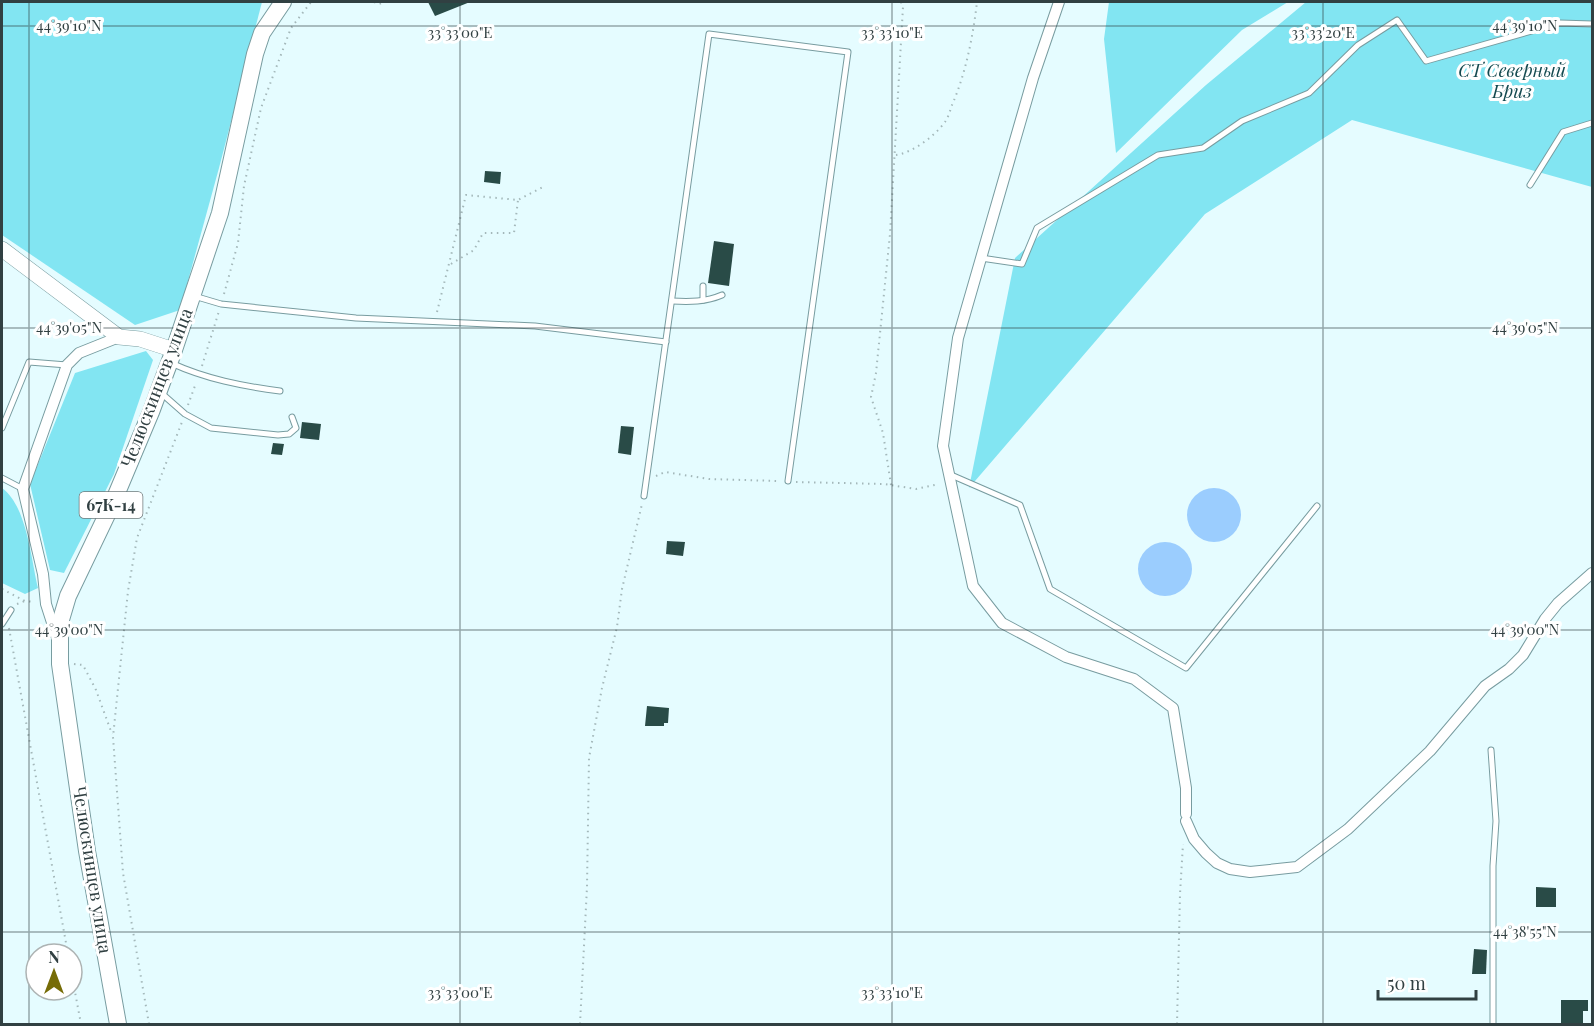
<svg xmlns="http://www.w3.org/2000/svg" width="1594" height="1026" font-family="'Playfair Display',serif">
<rect width="100%" height="100%" fill="#e5fcff"/>
<!-- green -->
<g fill="#82e5f2">
<path d="M 2,2 L 262,2 L 219,168 L 180,310 L 135,325 L 2,235 Z"/>
<path d="M 1109,2 L 1288,2 L 1242,30 L 1116,153 L 1104,39 Z"/>
<path d="M 1306,2 L 1592,2 L 1592,187 L 1352,120 L 1205,214 L 969,488 L 1015,258 L 1206,85 Z"/>
<path d="M 146,351 L 153,360 L 114,474 L 64,573 L 50,570 L 30,484 L 75,373 Z"/>
<path d="M 2,488 C 27,506 31,559 38,588 L 25,594 L 2,583 Z"/>
</g>
<!-- water -->
<g fill="#9bcdfe">
<circle cx="1214" cy="515" r="27"/>
<circle cx="1165" cy="569" r="27"/>
</g>
<!-- building -->
<g fill="#294b47">
<path d="M 428,2 L 470,2 L 435,16 Z"/>
<path d="M 485,171 L 501,172 L 500,184 L 484,182 Z"/>
<path d="M 714,241 L 734,244 L 729,286 L 708,283 Z"/>
<path d="M 302,422 L 321,424 L 319,440 L 300,438 Z"/>
<path d="M 621,426 L 634,427 L 631,455 L 618,453 Z"/>
<path d="M 273,443 L 284,444 L 282,455 L 271,454 Z"/>
<path d="M 667,541 L 685,542 L 683,556 L 666,554 Z"/>
<path d="M 647,706 L 669,708 L 668,723 L 664,723 L 664,726 L 645,726 Z"/>
<path d="M 1536,887 L 1556,888 L 1556,907 L 1536,907 Z"/>
<path d="M 1474,949 L 1487,950 L 1486,974 L 1472,974 Z"/>
<path d="M 1561,1000 L 1588,1000 L 1588,1011 L 1583,1011 L 1583,1024 L 1561,1024 Z"/>
</g>
<g fill="none" stroke-linecap="round" stroke-linejoin="round">
<!-- lane casing -->
<g stroke="#789ca0" stroke-width="7">
<g id="lane">
<path d="M 1530,185 L 1563,132 L 1592,123"/>
<path d="M 981,258 L 1022,264 L 1037,228 L 1158,155 L 1203,148 L 1242,121 L 1309,93 L 1358,45 L 1397,20 L 1426,61 L 1560,23 L 1592,24"/>
<path d="M 703,286 L 703,300"/>
<path d="M 194,296 L 221,304 L 356,318 L 535,326 L 666,342"/>
<path d="M 672,301 C 689,302 706,302 722,295"/>
<path d="M 171,363 C 206,379 242,386 280,391"/>
<path d="M 160,392 L 185,414 L 211,428 L 278,435 L 289,434 L 296,428 L 292,417"/>
<path d="M 2,428 L 29,362 L 67,365"/>
<path d="M 951,475 L 1020,505 L 1050,589 L 1186,668 L 1317,506"/>
<path d="M 2,478 L 23,489"/>
<path d="M 644,496 L 709,34 L 848,52 L 788,481"/>
<path d="M 2,624 L 11,610"/>
<path d="M 1491,750 L 1496,821 L 1493,866 L 1493,1024"/>
</g>
</g>
<!-- street casing -->
<g stroke="#789ca0" stroke-width="12">
<g id="street">
<path d="M 1059,2 L 1033,78 L 958,338 L 943,446 L 973,586 L 1002,623 L 1066,657 L 1134,679 L 1173,708 L 1186,788 L 1186,814"/>
<path d="M 56,635 L 46,604 L 43,574 L 23,489 L 67,365 L 79,353 L 119,337"/>
<path d="M 1186,821 L 1194,839 L 1206,853 L 1217,863 L 1230,869 L 1250,872 L 1297,867 L 1348,829 L 1430,751 L 1485,686 L 1509,669 L 1523,655 L 1545,619 L 1558,603 L 1592,573"/>
</g>
</g>
<!-- secondary casing -->
<g stroke="#789ca0" stroke-width="16">
<path id="secondary" d="M 2,249 L 119,337 L 140,339 L 174,350"/>
</g>
<!-- primary casing -->
<g stroke="#789ca0" stroke-width="18">
<path id="primary" d="M 118,1024 L 87,851 L 60,664 L 60,623 L 68,596 L 114,500 L 151,412 L 174,350 L 220,213 L 255,54 L 262,33 L 283,2"/>
</g>
<!-- path -->
<g stroke="#a4b8ba" stroke-width="2" stroke-dasharray="1.5 4.5" stroke-linecap="butt">
<path d="M 374,2 L 379,4 L 385,2"/>
<path d="M 896,155 C 912,153 935,136 945,122 C 948,118 950,111 952,105 C 966,73 973,36 977,2"/>
<path d="M 451,264 L 474,250 L 483,233 L 514,233 L 518,200"/>
<path d="M 224,294 L 238,243 L 244,186 L 261,108 L 291,28 L 311,2"/>
<path d="M 437,312 L 466,195 L 518,200 L 543,187"/>
<path d="M 202,366 L 219,311"/>
<path d="M 188,405 L 196,383"/>
<path d="M 656,476 L 665,472 L 709,479 L 778,481"/>
<path d="M 796,482 L 884,484 L 916,489 L 939,484"/>
<path d="M 891,485 L 883,433 L 871,397 L 876,373 L 890,234 L 903,7 L 901,2"/>
<path d="M 2,589 L 25,601 L 34,602"/>
<path d="M 17,604 L 25,601"/>
<path d="M 9,628 L 68,954"/>
<path d="M 74,664 L 83,665 L 96,690 L 112,734"/>
<path d="M 72,976 L 81,1024"/>
<path d="M 149,1024 L 123,873 L 113,737 L 128,591 L 137,538 L 182,422"/>
<path d="M 580,1024 L 587,887 L 589,758 L 602,688 L 617,627 L 622,589 L 642,504"/>
<path d="M 1177,1024 L 1180,894 L 1183,844"/>
</g>
<!-- lane -->
<use href="#lane" stroke="#fff" stroke-width="5"/>
<!-- street -->
<use href="#street" stroke="#fff" stroke-width="10"/>
<!-- secondary -->
<use href="#secondary" stroke="#fff" stroke-width="15"/>
<!-- primary -->
<use href="#primary" stroke="#fff" stroke-width="16"/>
</g>
<!-- ticks -->
<path fill="none" stroke="#314042" stroke-width="1.5" stroke-opacity="0.45" d="M 29,2 L 29,1024M 460,2 L 460,1024M 892,2 L 892,1024M 1323,2 L 1323,1024M 2,26 L 1592,26M 2,328 L 1592,328M 2,630 L 1592,630M 2,932 L 1592,932"/>
<g text-anchor="middle" stroke-width="6" stroke-linejoin="round" paint-order="stroke">
<!-- shield labels -->
<rect fill="#fff" stroke="#6f797b" stroke-width="1.5" x="79.5" y="492" width="63" height="26" rx="4.5"/>
<g font-size="16" font-weight="bold" fill="#314042">
<text x="111" y="511">67К-14</text>
</g>
<!-- park labels -->
<g font-size="18" font-style="italic" fill="#144a50" stroke="#fff">
<text x="1512" y="77">СТ Северный<tspan x="1512" dy="21">Бриз</tspan></text>
</g>
<!-- street labels -->
<g font-size="18" fill="#314042" stroke="#fff">
<text transform="translate(157 388) rotate(-69)" y="6">Челюскинцев улица</text>
<text transform="translate(92 870) rotate(81)" y="6">Челюскинцев улица</text>
</g>
</g>
<g font-size="15" text-anchor="middle" fill="#314042" stroke="#fff" stroke-width="6" stroke-linejoin="round" paint-order="stroke">
<text x="69" y="31">44°39'10"N</text>
<text x="1525" y="31">44°39'10"N</text>
<text x="460" y="38">33°33'00"E</text>
<text x="892" y="38">33°33'10"E</text>
<text x="1323" y="38">33°33'20"E</text>
<text x="69" y="333">44°39'05"N</text>
<text x="1525" y="333">44°39'05"N</text>
<text x="69" y="635">44°39'00"N</text>
<text x="1525" y="635">44°39'00"N</text>
<text x="1525" y="937">44°38'55"N</text>
<text x="460" y="998">33°33'00"E</text>
<text x="892" y="998">33°33'10"E</text>
</g>
<!-- border -->
<rect width="1594" height="1026" fill="none" stroke="#314042" stroke-width="6"/>
<!-- north arrow -->
<g transform="translate(54 972)"><circle r="28" fill="#ffffff" stroke="#adb3b3" stroke-width="1.5"/>
<path d="M0-4.5L10 22L0 15L-10 22Z" fill="#766c07"/>
<text y="-9" font-size="16" font-weight="bold" text-anchor="middle" fill="#314042">N</text>
</g>
<!-- scale -->
<path d="M1378 990v9h98v-9" fill="none" stroke="#314042" stroke-width="3"/>
<text x="1387" y="990" font-size="18" fill="#314042" stroke="#ffffff" stroke-width="4.5" paint-order="stroke">50 m</text>
</svg>
